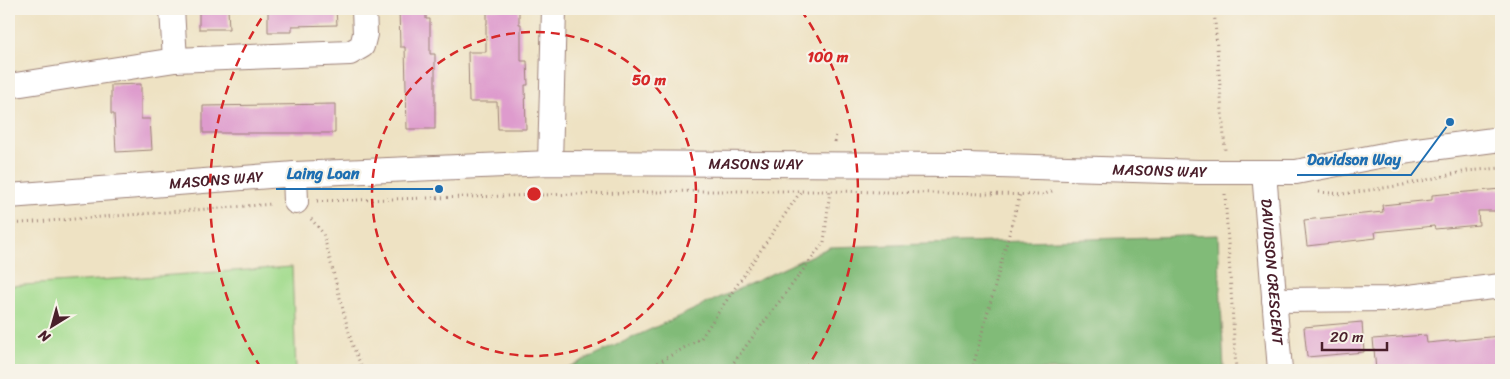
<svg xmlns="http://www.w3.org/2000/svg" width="1510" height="379" font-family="Sriracha,sans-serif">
<rect width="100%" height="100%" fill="#f7f3e8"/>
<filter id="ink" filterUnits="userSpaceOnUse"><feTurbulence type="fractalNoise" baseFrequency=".02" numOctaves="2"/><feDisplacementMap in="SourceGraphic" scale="10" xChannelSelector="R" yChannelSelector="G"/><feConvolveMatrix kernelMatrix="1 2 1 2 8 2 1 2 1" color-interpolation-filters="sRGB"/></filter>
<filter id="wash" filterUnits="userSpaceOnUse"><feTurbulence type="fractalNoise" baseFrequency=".0096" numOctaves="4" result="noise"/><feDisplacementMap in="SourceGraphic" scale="20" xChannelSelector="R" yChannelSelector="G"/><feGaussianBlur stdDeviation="1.12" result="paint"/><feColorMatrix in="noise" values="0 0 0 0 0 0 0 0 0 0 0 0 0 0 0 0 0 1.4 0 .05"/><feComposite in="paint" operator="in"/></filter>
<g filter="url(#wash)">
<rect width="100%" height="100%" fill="#eee2c3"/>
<!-- green -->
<path fill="#a2db8d" stroke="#767d5c" d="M 292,267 L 296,370 L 9,370 L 9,286 Z"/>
<!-- forest -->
<path fill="#81bb78" stroke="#666d52" d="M 1218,235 L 1224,370 L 562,370 L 830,247 Z"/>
<g id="blocks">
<!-- building -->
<g fill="#de9bcd">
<path d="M 199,9 L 228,9 L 229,29 L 199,29 Z"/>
<path d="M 268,9 L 336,9 L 337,25 L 292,26 L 292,32 L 268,32 Z"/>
<path d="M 399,9 L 426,9 L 426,19 L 430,19 L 430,54 L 435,54 L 435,129 L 407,129 L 405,47 L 400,47 Z"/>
<path d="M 487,9 L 519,9 L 519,24 L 521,24 L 521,61 L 527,61 L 528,85 L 525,85 L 526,129 L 498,129 L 497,102 L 469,102 L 468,52 L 486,52 L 486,24 L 487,24 Z"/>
<path d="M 141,84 L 141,119 L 150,119 L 152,150 L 116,152 L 114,114 L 111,114 L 111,85 Z"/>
<path d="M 335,104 L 335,133 L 203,133 L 203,106 Z"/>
<path d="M 1501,189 L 1501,211 L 1478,211 L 1479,225 L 1435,229 L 1434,226 L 1375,232 L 1376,238 L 1307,246 L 1304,220 L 1383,212 L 1382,205 L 1432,200 L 1432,195 Z"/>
<path d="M 1362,322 L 1364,352 L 1307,357 L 1304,327 Z"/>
<path d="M 1426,335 L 1427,343 L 1501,336 L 1501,365 L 1437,370 L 1376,370 L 1373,339 Z"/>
</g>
</g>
</g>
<g filter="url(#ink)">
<use href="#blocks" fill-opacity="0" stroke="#9c8077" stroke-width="1"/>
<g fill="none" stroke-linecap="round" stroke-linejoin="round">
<!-- minor casing -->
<g stroke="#9c8077" stroke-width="26">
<g id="minor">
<path d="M 172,9 L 175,60"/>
<path d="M 9,86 L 175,60 L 350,53 L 362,46 L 365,34 L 364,9"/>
<path d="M 550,163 L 554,9"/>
<path id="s1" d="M 1264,172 L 1280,370"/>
<path d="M 295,174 L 296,202"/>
<path id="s2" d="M 9,196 L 295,174 L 550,163 L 966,165 L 1199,172 L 1296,172 L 1394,153 L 1501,139"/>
<path d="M 1274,300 L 1392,299 L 1501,286"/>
</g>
</g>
<!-- path -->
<g stroke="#9c8077" stroke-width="3" stroke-dasharray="1 4" stroke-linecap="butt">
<path d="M 1214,9 L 1225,150"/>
<path d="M 835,142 L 836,133"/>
<path d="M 1319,192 L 1343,194 L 1403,185 L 1467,171 L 1501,168"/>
<path d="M 1225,194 L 1236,370"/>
<path d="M 317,201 L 693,191 L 830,191 L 1043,195 L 1052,191"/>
<path d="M 311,219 L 323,233 L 352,344 L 363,370"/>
<path d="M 9,224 L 273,204"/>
<path d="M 634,370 L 656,364 L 701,338 L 801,191"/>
<path d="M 728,370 L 824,242 L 830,190"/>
<path d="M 972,370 L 1020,194"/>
</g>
<!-- minor -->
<use href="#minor" stroke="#fff" stroke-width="24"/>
</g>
</g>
<!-- distance rings -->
<g fill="none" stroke="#d62828" stroke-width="2.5" stroke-dasharray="9 6">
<circle cx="534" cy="194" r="162"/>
<path d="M261 368A324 324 0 0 1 267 10M801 10A324 324 0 0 1 807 368"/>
</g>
<g text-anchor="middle" stroke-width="4.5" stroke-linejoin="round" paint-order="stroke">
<!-- street labels -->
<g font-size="15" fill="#4a1f2b" stroke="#f7f3e8">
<text dy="5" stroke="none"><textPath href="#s2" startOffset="748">MASONS WAY</textPath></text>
<text dy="5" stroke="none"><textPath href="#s2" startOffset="1152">MASONS WAY</textPath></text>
<text dy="5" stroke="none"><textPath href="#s2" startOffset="208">MASONS WAY</textPath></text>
<text dy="5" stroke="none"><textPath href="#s1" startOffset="100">DAVIDSON CRESCENT</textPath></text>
</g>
</g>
<circle cx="534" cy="194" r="8" fill="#d62828" stroke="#f7f3e8" stroke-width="2.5"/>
<g font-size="15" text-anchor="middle" font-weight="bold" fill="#d62828" stroke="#f7f3e8" stroke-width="4.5" stroke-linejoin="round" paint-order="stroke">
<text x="828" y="62">100 m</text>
<text x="649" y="85">50 m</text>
</g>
<!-- callouts -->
<path fill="none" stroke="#1f6fb2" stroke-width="2" d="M1450 122L1411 175H1297M439 189L369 189H276"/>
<g fill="#1f6fb2" stroke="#f7f3e8" stroke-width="2">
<circle cx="1450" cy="122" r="5"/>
<circle cx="439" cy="189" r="5"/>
</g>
<g font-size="16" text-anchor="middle" font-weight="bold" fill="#1f6fb2" stroke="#f7f3e8" stroke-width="4.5" stroke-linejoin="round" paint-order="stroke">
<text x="1354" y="165">Davidson Way</text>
<text x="323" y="179">Laing Loan</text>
</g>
<!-- margin -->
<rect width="1510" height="379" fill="none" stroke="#f7f3e8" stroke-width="30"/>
<!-- north arrow -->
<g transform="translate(52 326) rotate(217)" stroke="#f7f3e8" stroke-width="4" paint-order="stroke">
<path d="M0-4L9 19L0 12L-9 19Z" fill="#4a1f2b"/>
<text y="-8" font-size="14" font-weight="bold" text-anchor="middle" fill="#4a1f2b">N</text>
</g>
<!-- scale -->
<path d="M1322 342v8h65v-8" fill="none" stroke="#4a1f2b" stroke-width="2.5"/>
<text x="1330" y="342" font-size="15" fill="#4a1f2b" stroke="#f7f3e8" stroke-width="4" paint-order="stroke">20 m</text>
</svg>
